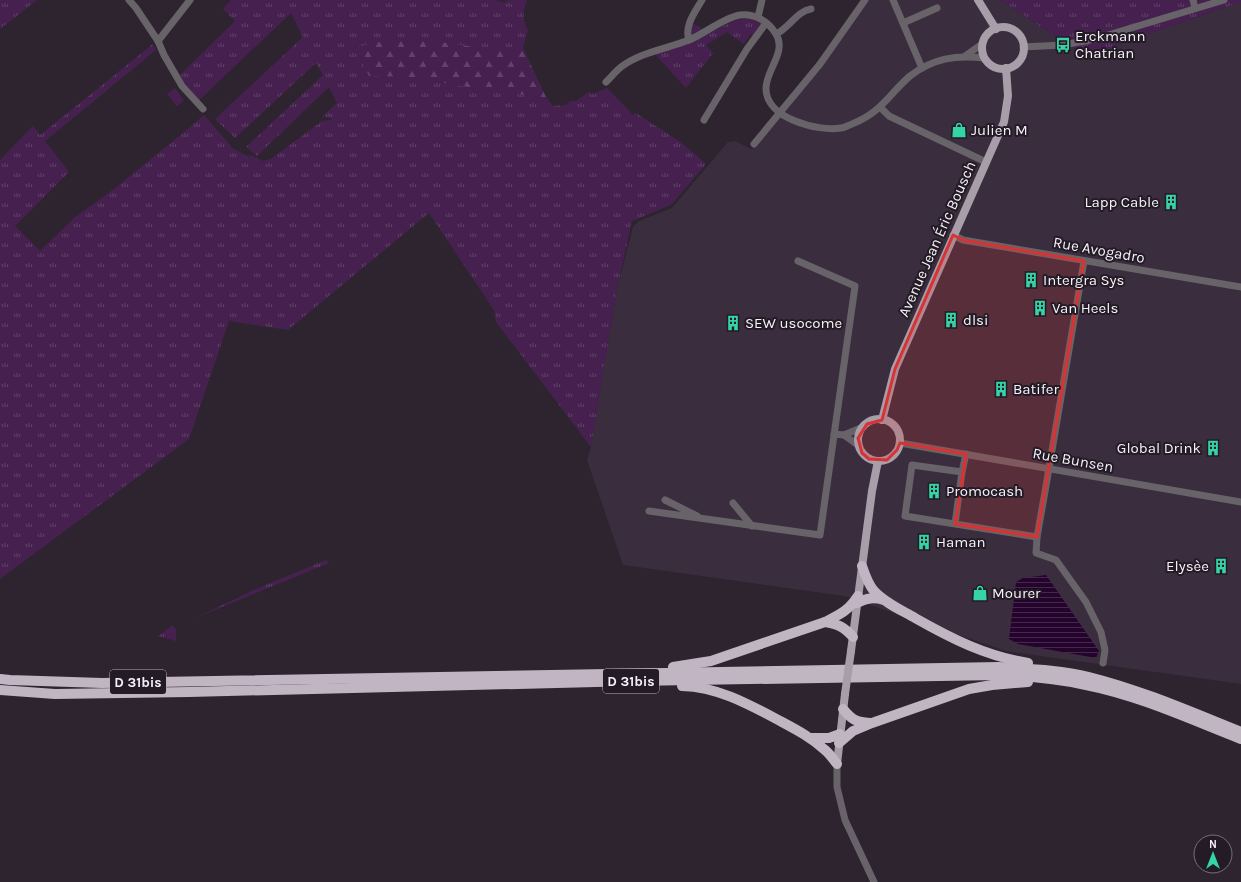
<svg xmlns="http://www.w3.org/2000/svg" width="1241" height="882" font-family="Karla,sans-serif">
<defs>
<pattern id="grass-tufts" width="24" height="20" patternUnits="userSpaceOnUse"><rect width="24" height="20" fill="#462150"/><path d="M3 7l-1-3M5 7V3M7 7l1-3M15 17l-1-3M17 17v-4M19 17l1-3" fill="none" stroke="#61426a"/></pattern>
<pattern id="forest-firs" width="22" height="20" patternUnits="userSpaceOnUse"><rect width="22" height="20" fill="#462150"/><path d="M5 1l3.5 6h-7zM16 11l3.5 6h-7z" fill="#61426a"/></pattern>
<pattern id="water-rules" width="6" height="5" patternUnits="userSpaceOnUse"><rect width="6" height="5" fill="#24032d"/><path d="M0 2.5h6" fill="none" stroke="#45284c"/></pattern>
</defs>
<rect width="100%" height="100%" fill="#2d2430"/>
<!-- built -->
<path fill="#3a2d3e" d="M 867,0 L 1000,0 L 1085,56 L 1241,2 L 1241,684 L 1006,651 L 844,596 L 623,565 L 587,460 L 591,447 L 617,289 L 633,227 L 639,221 L 672,208 L 728,142 L 735,141 L 752,149 L 779,116 L 787,110 Z"/>
<!-- grass -->
<g fill="url(#grass-tufts)">
<path d="M 0,0 L 37,0 L 0,29 Z"/>
<path d="M 231,0 L 495,0 L 505,3 L 505,0 L 508,1 L 509,0 L 527,0 C 523,11 522,20 528,30 L 523,48 L 481,48 L 382,41 L 355,48 L 369,76 L 411,77 L 485,90 L 498,91 L 538,97 L 546,97 L 553,106 L 566,105 L 570,101 L 576,101 L 589,92 L 593,94 L 607,88 L 633,115 L 636,113 L 682,143 L 706,164 L 671,205 L 632,221 L 617,289 L 591,447 L 496,322 L 494,310 L 429,213 L 288,330 L 229,321 L 189,439 L 0,579 L 0,160 L 33,126 L 40,135 L 153,44 L 156,50 L 45,141 L 69,172 L 15,226 L 40,251 L 74,218 L 114,189 L 183,133 L 204,115 L 231,146 L 230,147 L 251,158 L 248,154 L 263,161 L 271,159 L 322,121 L 332,120 L 329,117 L 322,117 L 337,103 L 329,87 L 257,156 L 246,147 L 323,75 L 316,63 L 235,138 L 215,119 L 303,37 L 291,13 L 198,101 L 178,77 L 235,21 L 223,9 Z"/>
<path d="M 1000,0 L 1241,0 L 1241,2 L 1085,56 Z"/>
<path d="M 747,18 L 754,20 L 762,25 L 753,36 L 751,34 L 744,44 L 727,32 L 706,45 L 713,53 L 686,88 L 655,54 L 683,46 L 734,21 Z"/>
<path d="M 692,23 L 703,29 L 691,35 Z"/>
<path d="M 175,88 L 184,101 L 177,106 L 167,94 Z"/>
<path d="M 326,560 L 329,563 L 195,618 L 256,589 Z"/>
<path d="M 172,626 L 176,629 L 176,641 L 158,636 Z"/>
</g>
<!-- forest -->
<path fill="url(#forest-firs)" d="M 405,38 L 412,38 L 481,48 L 523,48 L 546,97 L 538,97 L 498,91 L 485,90 L 411,77 L 369,76 L 354,48 L 382,41 Z"/>
<!-- water -->
<path fill="url(#water-rules)" d="M 1046,575 L 1099,651 L 1096,658 L 1018,644 L 1009,639 L 1016,582 L 1023,578 Z"/>
<g fill="none" stroke-linecap="round" stroke-linejoin="round">
<!-- minor -->
<g stroke="#686369" stroke-width="7">
<path d="M 129,0 L 136,8 L 158,41 L 164,55 L 182,86 L 203,109"/>
<path d="M 893,0 L 922,68"/>
<path d="M 1193,0 L 1195,8"/>
<path d="M 758,17 L 762,0"/>
<path d="M 903,23 L 937,8"/>
<path d="M 776,34 C 789,28 797,11 811,9"/>
<path d="M 689,40 C 684,26 695,12 702,0"/>
<path d="M 158,41 L 190,0"/>
<path d="M 1023,47 L 1063,45 L 1095,39 L 1224,0"/>
<path d="M 965,56 L 982,44"/>
<path d="M 606,82 C 611,77 616,71 621,67 C 641,52 666,49 689,40 C 704,34 725,17 740,15 C 754,13 768,21 776,34 C 787,52 766,70 766,88 C 765,118 818,132 841,128 C 845,128 849,125 852,124 C 881,113 889,94 910,76 C 933,58 956,55 984,58"/>
<path d="M 880,107 L 889,116 L 986,162"/>
<path d="M 704,120 L 747,49 L 766,23"/>
<path d="M 754,144 L 820,64 L 865,0"/>
<path d="M 953,235 L 963,240 L 1241,287"/>
<path d="M 1084,261 L 1046,486 L 1037,537 L 1036,553 L 1056,560 L 1086,602 L 1101,632 L 1105,650 L 1103,663"/>
<path d="M 834,434 L 844,435 L 859,446"/>
<path d="M 844,435 L 863,427"/>
<path d="M 900,443 L 1241,502"/>
<path d="M 962,472 L 966,454"/>
<path d="M 665,500 L 697,516"/>
<path d="M 733,503 L 752,526"/>
<path d="M 649,511 L 820,535 L 855,286 L 798,261"/>
<path d="M 955,524 L 962,472 L 912,465 L 905,516 L 1037,537"/>
<path d="M 837,764 L 837,787 L 845,820 L 874,882"/>
</g>
<!-- major -->
<g stroke="#a89eaa" stroke-width="8">
<path d="M 978,0 L 996,29"/>
<circle cx="1003" cy="48" r="21"/>
<circle cx="879" cy="440" r="21"/>
<path d="M 882,420 L 895,369 L 1004,122 L 1008,96 L 1006,68"/>
<path d="M 851,651 L 872,491 L 878,461"/>
<path d="M 837,764 L 845,694"/>
</g>
<!-- highway -->
<g stroke="#c1b5c4" stroke-width="10">
<path d="M 862,566 C 865,575 868,584 874,591 C 885,603 901,610 915,618 C 952,639 986,656 1028,663"/>
<path d="M 857,603 C 867,598 873,597 884,600"/>
<path d="M 825,622 C 841,614 848,611 858,596"/>
<path d="M 673,667 L 711,661 L 825,622 C 838,624 844,627 853,637"/>
<path d="M 0,679 L 10,680 L 102,683 L 999,667 C 1029,669 1060,670 1089,677 C 1141,690 1191,712 1241,732"/>
<path d="M 682,686 C 719,687 750,705 782,722 C 797,730 812,738 825,750 C 830,754 833,759 837,764"/>
<path d="M 0,690 L 55,694 L 189,692 L 635,681 L 999,675 C 1028,676 1058,679 1086,685 C 1138,695 1192,720 1241,739"/>
<path d="M 843,709 C 852,720 856,722 870,723"/>
<path d="M 810,738 L 829,738 L 840,734"/>
<path d="M 839,743 L 853,731 L 872,723 L 969,689 L 992,685 L 1028,682"/>
</g>
<!-- major-bridge -->
<path stroke="#a89eaa" stroke-width="8" d="M 845,694 L 851,651"/>
</g>
<!-- marked area -->
<path fill="#d83232" fill-opacity="0.2" stroke="#d83232" stroke-width="3" stroke-linejoin="round" d="M 953,235 L 963,240 L 1084,261 L 1037,537 L 955,524 L 966,454 L 900,443 L 897,450 L 887,460 L 869,459 L 862,453 L 858,438 L 867,424 L 882,420 L 895,369 Z"/>
<!-- icons -->
<defs>
<g id="bus-bare" transform="scale(1.2)"><path d="M-5-6H5V4H4V6H2V4H-2V6H-4V4H-5ZM-3.5-4V0h7V-4ZM-3.5 1.2v1.5H-2V1.2ZM2 1.2v1.5H3.5V1.2Z" fill="#35d4a7" stroke="#231b26" stroke-width="2.5" paint-order="stroke"/></g>
<g id="shop-bare" transform="scale(1.2)"><path d="M-5-2.5h2.3a2.7 3.5 0 0 1 5.4 0H5L5.5 6h-11ZM-1.5-2.5h3a1.5 2.3 0 0 0-3 0Z" fill="#35d4a7" stroke="#231b26" stroke-width="2.5" paint-order="stroke"/></g>
<g id="building-bare" transform="scale(1.2)"><path d="M-4-6H4V6H1V3H-1V6H-4ZM-2.5-4.3h1.7v1.8h-1.7ZM.8-4.3h1.7v1.8H.8ZM-2.5-1h1.7V.8h-1.7ZM.8-1h1.7V.8H.8Z" fill="#35d4a7" stroke="#231b26" stroke-width="2.5" paint-order="stroke"/></g>
</defs>
<g fill-rule="evenodd">
<use href="#bus-bare" x="1063" y="45"/>
<use href="#shop-bare" x="959" y="130"/>
<use href="#building-bare" x="1171" y="202"/>
<use href="#building-bare" x="1031" y="280"/>
<use href="#building-bare" x="1040" y="308"/>
<use href="#building-bare" x="951" y="320"/>
<use href="#building-bare" x="733" y="323"/>
<use href="#building-bare" x="1001" y="389"/>
<use href="#building-bare" x="1213" y="448"/>
<use href="#building-bare" x="934" y="491"/>
<use href="#building-bare" x="924" y="542"/>
<use href="#building-bare" x="1221" y="566"/>
<use href="#shop-bare" x="980" y="593"/>
</g>
<g text-anchor="middle" stroke-width="4" stroke-linejoin="round" paint-order="stroke">
<!-- shield labels -->
<g fill="#231b26" stroke="#b7b1b9" stroke-width="1">
<rect x="603" y="669" width="56" height="24" rx="3"/>
<rect x="110" y="670" width="56" height="24" rx="3"/>
</g>
<g font-size="14" font-weight="bold" fill="#f7f1f8">
<text x="631" y="686">D 31bis</text>
<text x="138" y="687">D 31bis</text>
</g>
<!-- poi labels -->
<g font-size="15" fill="#f7f1f8" stroke="#231b26" text-anchor="start">
<text x="1075" y="41">Erckmann<tspan x="1075" dy="17">Chatrian</tspan></text>
<text x="971" y="135">Julien M</text>
<text x="1159" y="207" text-anchor="end">Lapp Cable</text>
<text x="1043" y="285">Intergra Sys</text>
<text x="1052" y="313">Van Heels</text>
<text x="963" y="325">dlsi</text>
<text x="745" y="328">SEW usocome</text>
<text x="1013" y="394">Batifer</text>
<text x="1201" y="453" text-anchor="end">Global Drink</text>
<text x="946" y="496">Promocash</text>
<text x="936" y="547">Haman</text>
<text x="1209" y="571" text-anchor="end">Elysèe</text>
<text x="992" y="598">Mourer</text>
</g>
<!-- street labels -->
<g font-size="15" fill="#f7f1f8" stroke="#231b26">
<text transform="translate(937 239) rotate(-66)" y="5">Avenue Jean Éric Bousch</text>
<text transform="translate(1099 250) rotate(10)" y="5">Rue Avogadro</text>
<text transform="translate(1073 460) rotate(10)" y="5">Rue Bunsen</text>
</g>
</g>
<!-- north arrow -->
<g transform="translate(1213 854)"><circle r="19" fill="#231b26" stroke="#78717a"/>
<path d="M0-3L7 15L0 10L-7 15Z" fill="#35d4a7"/>
<text y="-6" font-size="11" font-weight="bold" text-anchor="middle" fill="#f7f1f8">N</text>
</g>
</svg>
